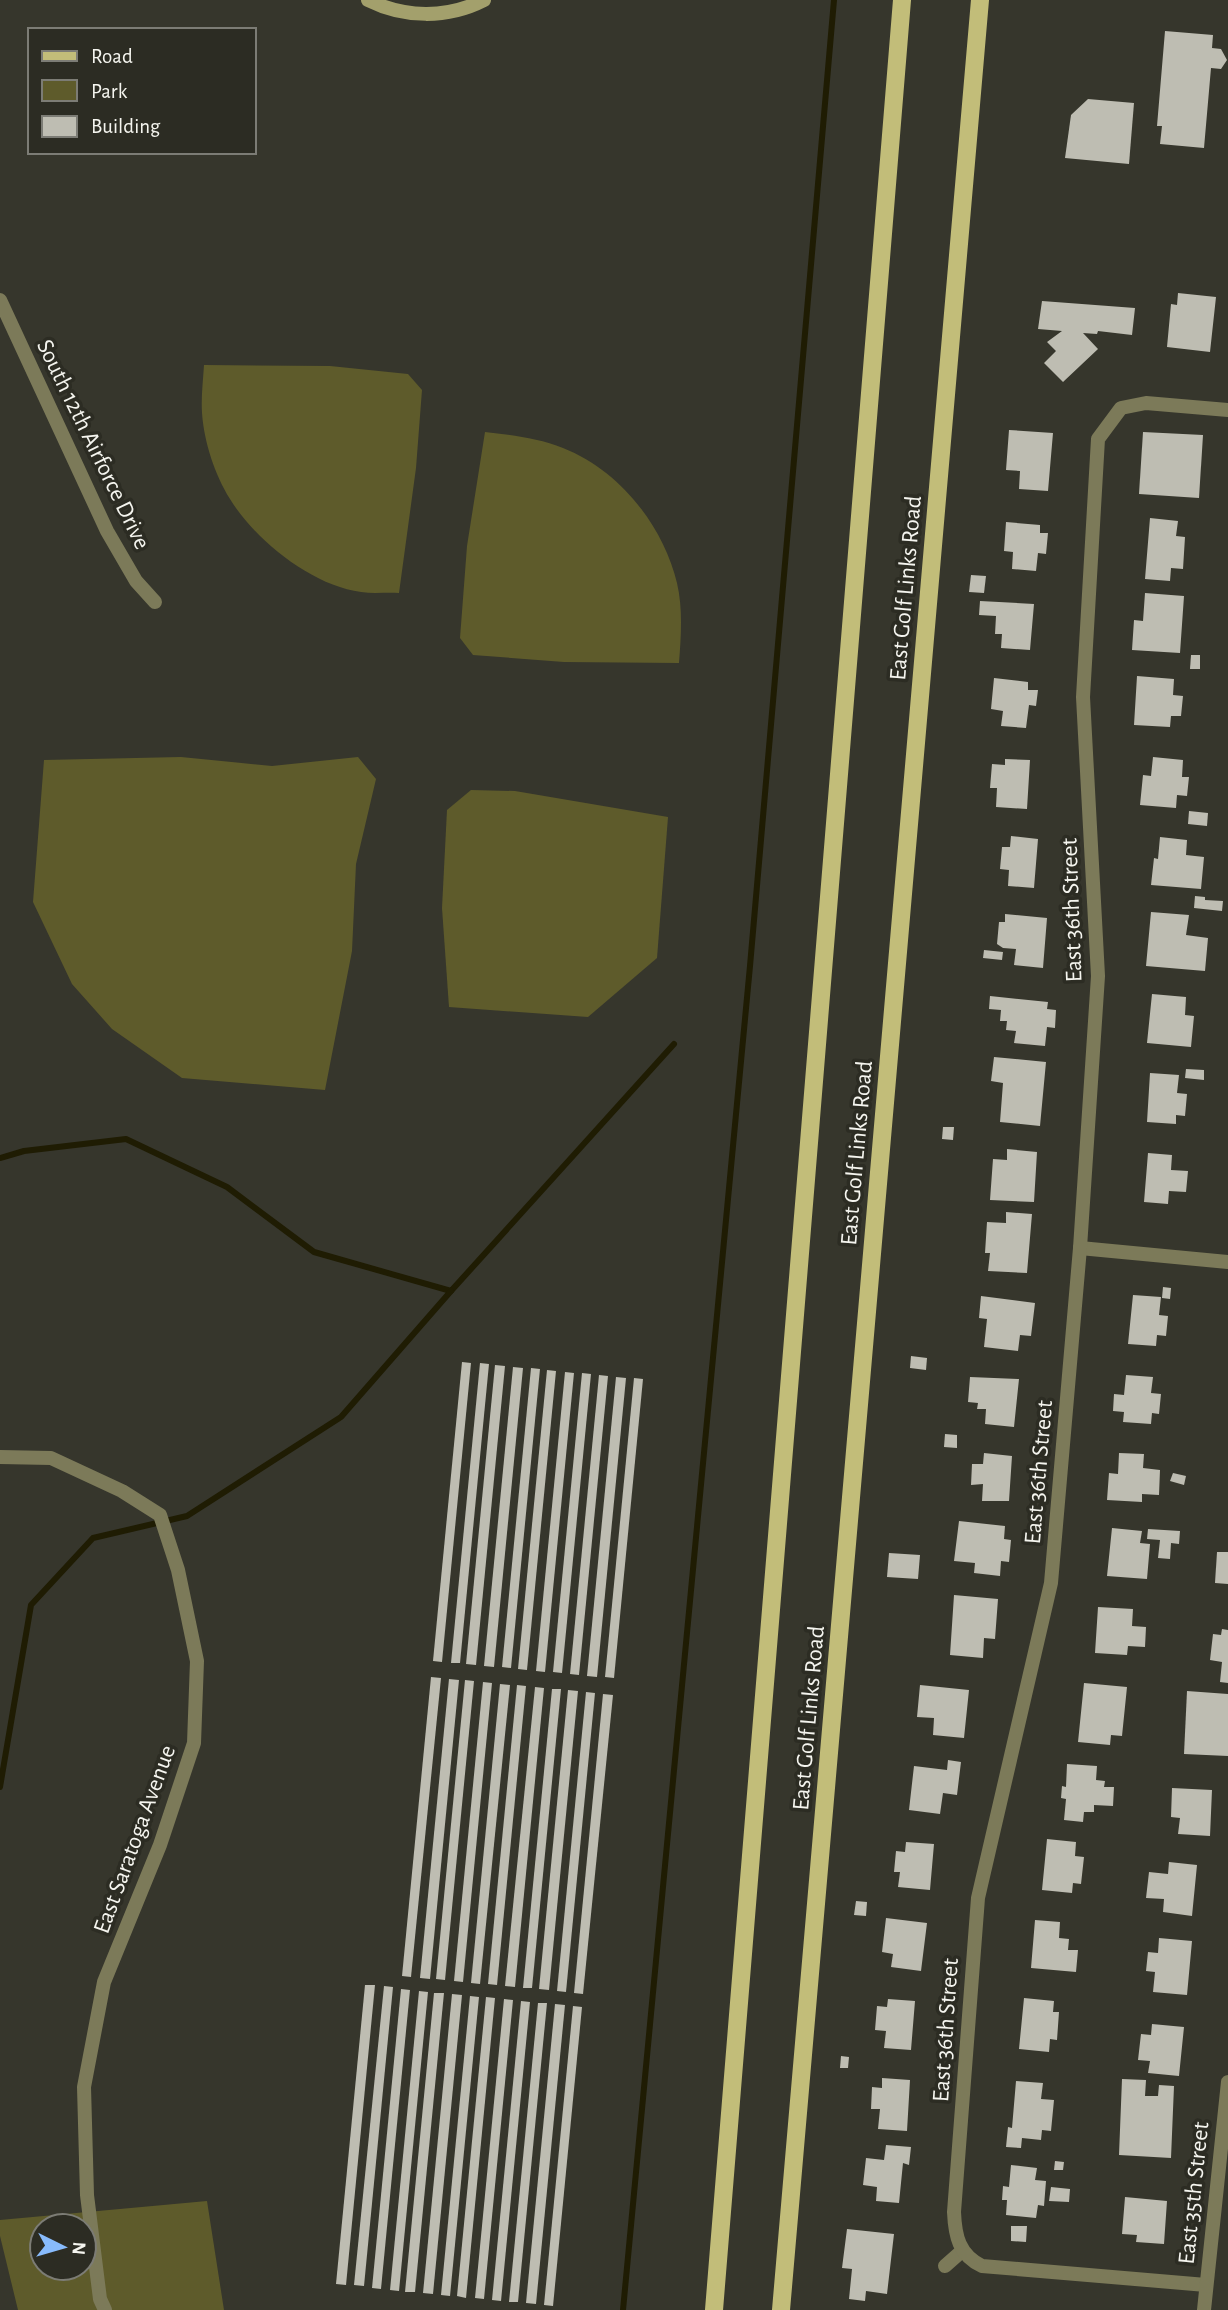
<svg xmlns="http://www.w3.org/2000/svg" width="1228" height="2310" font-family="'Alegreya Sans',sans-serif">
<rect width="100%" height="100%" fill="#36362c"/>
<!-- green -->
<g fill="#5e5b2b" fill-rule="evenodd">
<path d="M 204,365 L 330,366 L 408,374 L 422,390 L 416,468 L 399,593 C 387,592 374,594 361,592 C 312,586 255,540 230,499 C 215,475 204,442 202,413 C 201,397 203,381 204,365 Z"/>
<path d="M 485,432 C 511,435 538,438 563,448 C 619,470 663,525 677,583 C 683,609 681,636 679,663 L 564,662 L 473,655 L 460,638 L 467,546 Z"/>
<path d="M 181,757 L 272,766 L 358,757 L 376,779 L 356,864 L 352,951 L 325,1090 L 182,1078 L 112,1029 L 72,984 L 33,902 L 44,760 Z"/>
<path d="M 471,790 L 515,791 L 668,817 L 657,958 L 588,1017 L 449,1007 L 442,908 L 447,810 Z"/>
<path d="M 207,2201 L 224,2310 L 18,2310 L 0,2236 L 0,2220 ZM 42,2226 L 84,2226 L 84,2268 L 42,2268 Z"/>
</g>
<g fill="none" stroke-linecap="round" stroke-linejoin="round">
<!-- stream -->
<g stroke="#1f1c03" stroke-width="6">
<path d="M 0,1158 L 24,1151 L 126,1139 L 227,1187 L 314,1252 L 451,1291 L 674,1044"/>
<path d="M 0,1787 L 31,1605 L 93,1538 L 187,1516 L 341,1417 L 451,1291"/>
<path d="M 623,2310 L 750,966 L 834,0"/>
</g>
</g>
<!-- building -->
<g fill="#bebdb2">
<path d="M 1165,31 L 1213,35 L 1212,48 L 1221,49 L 1227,60 L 1221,69 L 1211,68 L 1204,148 L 1160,144 L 1162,126 L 1157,126 Z"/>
<path d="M 1088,99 L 1134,103 L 1129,164 L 1065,158 L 1071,115 Z"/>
<path d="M 1178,293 L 1216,297 L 1210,352 L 1167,347 L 1171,304 L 1177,305 Z"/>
<path d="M 1042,301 L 1135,308 L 1132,335 L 1098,331 L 1097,334 L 1083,333 L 1098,349 L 1063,382 L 1044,363 L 1056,351 L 1047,342 L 1062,331 L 1038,329 Z"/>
<path d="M 1009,430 L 1053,433 L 1048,491 L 1019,489 L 1020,471 L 1006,470 Z"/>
<path d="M 1143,432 L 1203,435 L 1199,498 L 1139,494 Z"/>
<path d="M 1150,518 L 1178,521 L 1176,536 L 1185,537 L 1183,569 L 1171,568 L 1170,581 L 1145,579 Z"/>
<path d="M 1006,522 L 1040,525 L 1040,533 L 1048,533 L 1046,554 L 1038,553 L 1036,571 L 1012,569 L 1013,552 L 1004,551 Z"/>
<path d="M 971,575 L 986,576 L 984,593 L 969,592 Z"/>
<path d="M 1145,593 L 1184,596 L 1180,653 L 1132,650 L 1134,620 L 1143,621 Z"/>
<path d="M 980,601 L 1034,604 L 1030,650 L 1001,648 L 1002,634 L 995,634 L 996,616 L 979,615 Z"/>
<path d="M 1191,655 L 1200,655 L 1200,669 L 1190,669 Z"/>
<path d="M 1137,676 L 1174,679 L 1173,695 L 1183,696 L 1181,716 L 1171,716 L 1170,727 L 1134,725 Z"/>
<path d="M 994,678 L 1028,682 L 1028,690 L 1038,690 L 1036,706 L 1029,705 L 1026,728 L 1001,726 L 1003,711 L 991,709 Z"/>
<path d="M 1153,757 L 1183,760 L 1182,777 L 1189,777 L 1187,796 L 1177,795 L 1176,808 L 1140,805 L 1143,775 L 1151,776 Z"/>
<path d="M 1005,759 L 1030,760 L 1027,809 L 996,807 L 997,788 L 990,788 L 992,764 L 1005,765 Z"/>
<path d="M 1189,811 L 1208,813 L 1207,826 L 1188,824 Z"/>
<path d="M 1011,836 L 1038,839 L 1034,888 L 1008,886 L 1009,870 L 1000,869 L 1002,847 L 1010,847 Z"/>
<path d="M 1160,837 L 1187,840 L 1186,855 L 1204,857 L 1201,889 L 1151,885 L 1154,858 L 1158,859 Z"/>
<path d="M 1195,896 L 1205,897 L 1205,900 L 1223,901 L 1222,911 L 1194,908 Z"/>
<path d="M 1151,912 L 1189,915 L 1186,935 L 1208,938 L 1205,971 L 1146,966 Z"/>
<path d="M 1005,914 L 1047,918 L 1043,968 L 1014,965 L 1016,949 L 1003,948 L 997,944 L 999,922 L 1005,922 Z"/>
<path d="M 984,950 L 1003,952 L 1002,960 L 983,958 Z"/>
<path d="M 1152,994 L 1186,997 L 1185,1015 L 1194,1016 L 1191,1047 L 1147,1043 Z"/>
<path d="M 990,996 L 1048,1002 L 1047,1009 L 1056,1010 L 1055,1028 L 1047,1027 L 1045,1046 L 1014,1043 L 1016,1031 L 1006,1030 L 1007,1021 L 1000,1021 L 1001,1010 L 989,1009 Z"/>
<path d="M 994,1057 L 1046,1062 L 1040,1126 L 1000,1122 L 1003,1083 L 991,1081 Z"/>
<path d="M 1186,1069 L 1204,1070 L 1204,1080 L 1185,1078 Z"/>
<path d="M 1150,1073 L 1179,1075 L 1177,1093 L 1187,1094 L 1185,1116 L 1176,1115 L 1176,1124 L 1147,1122 Z"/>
<path d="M 943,1127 L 954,1127 L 953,1140 L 942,1139 Z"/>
<path d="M 1007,1149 L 1037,1152 L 1034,1202 L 990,1200 L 993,1159 L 1007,1160 Z"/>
<path d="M 1148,1153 L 1172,1155 L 1171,1170 L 1188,1171 L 1186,1192 L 1169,1191 L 1168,1204 L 1144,1202 Z"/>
<path d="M 1006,1212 L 1032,1214 L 1027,1273 L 988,1271 L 990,1253 L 985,1253 L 987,1222 L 1006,1223 Z"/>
<path d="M 1163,1287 L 1171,1288 L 1170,1299 L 1162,1298 Z"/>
<path d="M 1133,1295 L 1161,1297 L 1159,1315 L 1168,1316 L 1166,1336 L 1157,1335 L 1156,1346 L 1128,1344 Z"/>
<path d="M 981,1296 L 1035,1303 L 1031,1336 L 1020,1335 L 1018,1351 L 984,1347 L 987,1319 L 979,1318 Z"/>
<path d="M 911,1356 L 927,1358 L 926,1370 L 910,1368 Z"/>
<path d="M 462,1362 L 471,1363 L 442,1662 L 433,1661 Z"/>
<path d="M 480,1363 L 489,1364 L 460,1663 L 451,1663 Z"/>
<path d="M 495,1365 L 505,1366 L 476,1665 L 466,1664 Z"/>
<path d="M 513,1367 L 523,1368 L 494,1667 L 484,1666 Z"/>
<path d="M 531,1368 L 540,1369 L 511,1668 L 502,1667 Z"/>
<path d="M 547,1370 L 556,1371 L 527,1670 L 518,1669 Z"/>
<path d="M 565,1372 L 574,1373 L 545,1672 L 536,1671 Z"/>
<path d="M 582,1373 L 591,1374 L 562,1673 L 553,1672 Z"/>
<path d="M 599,1375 L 608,1376 L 579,1675 L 570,1674 Z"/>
<path d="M 1126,1375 L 1153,1377 L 1151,1393 L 1161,1394 L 1159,1414 L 1152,1413 L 1151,1424 L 1123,1422 L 1124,1412 L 1113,1411 L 1114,1394 L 1124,1395 Z"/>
<path d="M 616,1377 L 626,1378 L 597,1677 L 587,1676 Z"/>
<path d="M 970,1377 L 1019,1379 L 1014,1427 L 985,1424 L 986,1409 L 977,1409 L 978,1403 L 968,1402 Z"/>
<path d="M 634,1378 L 643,1379 L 614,1678 L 605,1677 Z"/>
<path d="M 945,1434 L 957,1435 L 957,1448 L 944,1447 Z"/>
<path d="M 984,1453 L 1012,1456 L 1009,1501 L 982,1501 L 983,1484 L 971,1485 L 972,1464 L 983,1464 Z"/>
<path d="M 1119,1453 L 1144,1454 L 1143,1468 L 1160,1470 L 1159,1495 L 1142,1494 L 1142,1502 L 1107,1500 L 1109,1473 L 1118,1474 Z"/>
<path d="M 1173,1473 L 1186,1476 L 1184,1485 L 1170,1481 Z"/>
<path d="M 959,1521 L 1005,1526 L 1004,1539 L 1011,1540 L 1009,1562 L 1001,1561 L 1000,1576 L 974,1573 L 975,1563 L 954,1561 Z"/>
<path d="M 1112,1528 L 1142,1531 L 1140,1543 L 1150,1544 L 1147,1579 L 1107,1576 Z"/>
<path d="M 1148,1529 L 1180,1531 L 1179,1544 L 1171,1543 L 1170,1559 L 1158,1558 L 1160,1540 L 1147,1539 Z"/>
<path d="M 1217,1552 L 1228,1552 L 1228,1584 L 1215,1583 Z"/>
<path d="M 889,1553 L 920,1555 L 918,1579 L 887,1577 Z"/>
<path d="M 954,1595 L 998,1599 L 995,1639 L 984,1638 L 983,1658 L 950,1655 Z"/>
<path d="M 1098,1607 L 1133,1609 L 1132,1626 L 1146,1627 L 1145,1647 L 1128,1646 L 1127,1655 L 1095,1653 Z"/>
<path d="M 1222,1629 L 1228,1630 L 1228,1683 L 1220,1682 L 1222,1662 L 1210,1660 L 1213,1634 L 1221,1635 Z"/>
<path d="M 431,1677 L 441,1678 L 411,1977 L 402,1976 Z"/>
<path d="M 449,1679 L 459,1680 L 430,1979 L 420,1978 Z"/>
<path d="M 465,1680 L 474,1681 L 445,1980 L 436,1979 Z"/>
<path d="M 483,1682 L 492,1683 L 463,1982 L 454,1981 Z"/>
<path d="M 1084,1683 L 1127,1687 L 1122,1736 L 1111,1735 L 1110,1745 L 1078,1742 Z"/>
<path d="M 500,1684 L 510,1685 L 480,1984 L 471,1983 Z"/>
<path d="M 517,1685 L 526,1686 L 497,1985 L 488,1984 Z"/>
<path d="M 920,1685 L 969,1690 L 964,1738 L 933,1735 L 934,1718 L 917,1717 Z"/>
<path d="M 535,1687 L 544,1688 L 515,1987 L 505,1986 Z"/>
<path d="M 552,1689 L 561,1689 L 532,1988 L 523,1988 Z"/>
<path d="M 568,1690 L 578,1691 L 549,1990 L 539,1989 Z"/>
<path d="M 1187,1691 L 1228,1694 L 1228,1756 L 1184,1754 Z"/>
<path d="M 586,1692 L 595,1693 L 566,1992 L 557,1991 Z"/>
<path d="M 603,1694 L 613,1695 L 583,1994 L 574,1993 Z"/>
<path d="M 948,1760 L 961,1762 L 957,1795 L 943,1793 L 940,1814 L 909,1810 L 914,1766 L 947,1770 Z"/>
<path d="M 1067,1764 L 1097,1766 L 1096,1780 L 1105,1781 L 1104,1787 L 1114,1787 L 1113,1806 L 1094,1805 L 1094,1812 L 1084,1812 L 1083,1822 L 1064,1820 L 1066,1799 L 1061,1798 L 1062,1786 L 1066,1787 Z"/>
<path d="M 1172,1788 L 1212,1790 L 1210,1836 L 1178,1834 L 1180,1818 L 1171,1817 Z"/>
<path d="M 1047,1839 L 1076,1842 L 1075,1856 L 1084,1857 L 1081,1884 L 1073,1883 L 1072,1893 L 1042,1890 Z"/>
<path d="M 906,1842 L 934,1844 L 930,1890 L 898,1887 L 900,1872 L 894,1872 L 896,1851 L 905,1852 Z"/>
<path d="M 1169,1862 L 1197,1865 L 1192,1916 L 1163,1912 L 1164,1899 L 1146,1898 L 1149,1872 L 1168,1874 Z"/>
<path d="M 856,1901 L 867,1902 L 866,1916 L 854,1915 Z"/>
<path d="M 886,1918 L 927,1923 L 921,1971 L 891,1967 L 893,1954 L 882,1952 Z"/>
<path d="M 1035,1920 L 1060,1922 L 1059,1938 L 1069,1939 L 1068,1950 L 1078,1950 L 1076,1972 L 1031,1968 Z"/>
<path d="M 1159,1938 L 1192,1941 L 1187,1995 L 1153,1992 L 1155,1972 L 1146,1971 L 1148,1952 L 1158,1953 Z"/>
<path d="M 365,1985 L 375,1985 L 346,2285 L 336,2284 Z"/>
<path d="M 384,1986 L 393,1987 L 364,2286 L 354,2285 Z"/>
<path d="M 401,1989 L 410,1990 L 381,2289 L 372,2288 Z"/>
<path d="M 419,1991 L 428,1992 L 399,2291 L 390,2290 Z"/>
<path d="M 434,1993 L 444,1993 L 415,2292 L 405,2292 Z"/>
<path d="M 452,1994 L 462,1995 L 433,2294 L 423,2293 Z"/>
<path d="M 470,1996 L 479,1997 L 450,2296 L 441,2295 Z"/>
<path d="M 486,1997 L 495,1998 L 466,2298 L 457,2296 Z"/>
<path d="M 1024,1998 L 1054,2001 L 1053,2012 L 1059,2012 L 1057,2040 L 1050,2039 L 1049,2052 L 1019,2049 Z"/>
<path d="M 504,1999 L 513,2000 L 484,2299 L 475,2298 Z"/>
<path d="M 888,1999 L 915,2001 L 911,2050 L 884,2048 L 886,2031 L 875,2030 L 877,2006 L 887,2007 Z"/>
<path d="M 521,2001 L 530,2002 L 501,2301 L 492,2300 Z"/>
<path d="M 538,2003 L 547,2003 L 518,2302 L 509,2302 Z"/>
<path d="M 555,2004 L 565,2005 L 536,2304 L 526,2303 Z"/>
<path d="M 573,2006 L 582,2007 L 553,2306 L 544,2305 Z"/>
<path d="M 1152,2024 L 1184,2027 L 1179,2076 L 1148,2073 L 1150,2061 L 1138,2060 L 1141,2034 L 1151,2035 Z"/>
<path d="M 841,2056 L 849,2057 L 848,2068 L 840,2068 Z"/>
<path d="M 882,2078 L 910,2080 L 907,2131 L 878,2129 L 880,2109 L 871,2109 L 872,2087 L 882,2088 Z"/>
<path d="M 1122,2079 L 1146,2080 L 1145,2096 L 1158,2096 L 1159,2085 L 1174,2086 L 1171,2158 L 1119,2155 Z"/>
<path d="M 1016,2081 L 1043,2083 L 1041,2099 L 1054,2100 L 1051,2131 L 1042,2130 L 1041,2140 L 1022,2138 L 1021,2148 L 1006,2147 L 1008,2127 L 1012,2128 Z"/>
<path d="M 886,2145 L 911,2147 L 909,2165 L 903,2163 L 899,2203 L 876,2201 L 877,2187 L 863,2185 L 866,2158 L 884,2160 Z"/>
<path d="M 1055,2161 L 1064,2162 L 1063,2170 L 1054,2170 Z"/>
<path d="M 1011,2165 L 1037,2168 L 1035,2180 L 1046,2181 L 1044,2206 L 1038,2205 L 1036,2218 L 1006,2215 L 1007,2200 L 1002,2200 L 1003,2186 L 1009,2187 Z"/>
<path d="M 1051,2187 L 1070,2189 L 1069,2202 L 1049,2201 Z"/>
<path d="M 1125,2197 L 1167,2201 L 1164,2244 L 1136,2242 L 1137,2235 L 1122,2234 Z"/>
<path d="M 1011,2226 L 1027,2226 L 1026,2242 L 1011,2241 Z"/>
<path d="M 847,2229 L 894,2234 L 887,2294 L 866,2291 L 865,2301 L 849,2299 L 852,2269 L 842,2268 Z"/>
</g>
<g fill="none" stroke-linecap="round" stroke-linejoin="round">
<!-- minor -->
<g stroke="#7c7a59" stroke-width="14">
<path d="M 0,300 L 107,531 L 136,581 L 155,602"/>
<path d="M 1080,1248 L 1228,1262"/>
<path d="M 0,1457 L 51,1458 L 122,1491 L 160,1515 L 178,1570 L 197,1661 L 194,1743 L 160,1845 L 104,1982 L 84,2087 L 87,2195 L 100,2299 L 105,2310"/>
<path d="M 945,2266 L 962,2251"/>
<path d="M 1206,2285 L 982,2266 C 959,2255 955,2236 954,2212 L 978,1898 L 1051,1583 L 1080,1248 L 1098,976 L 1083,697 L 1098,439 L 1121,408 L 1146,403 L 1228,410"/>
<path d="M 1204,2310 L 1228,2082"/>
</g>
<!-- secondary -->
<path stroke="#a3a06c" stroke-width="14" d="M 368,0 C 404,18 447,19 484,0"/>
<!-- primary -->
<g stroke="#c2bd79" stroke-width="18">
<path d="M 714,2310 L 902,0"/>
<path d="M 781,2310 L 980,0"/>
</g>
</g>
<g text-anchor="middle" stroke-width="7" stroke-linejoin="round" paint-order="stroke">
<!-- street labels -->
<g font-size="24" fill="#f5f5ef" stroke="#2c2c23">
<text transform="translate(94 444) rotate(64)" y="8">South 12th Airforce Drive</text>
<text transform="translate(905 588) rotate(-85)" y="8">East Golf Links Road</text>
<text transform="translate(1071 910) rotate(-92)" y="8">East 36th Street</text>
<text transform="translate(856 1153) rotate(-85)" y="8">East Golf Links Road</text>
<text transform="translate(1038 1472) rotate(-85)" y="8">East 36th Street</text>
<text transform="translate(808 1718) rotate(-85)" y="8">East Golf Links Road</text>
<text transform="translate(134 1839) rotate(-70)" y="8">East Saratoga Avenue</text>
<text transform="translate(945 2030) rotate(-86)" y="8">East 36th Street</text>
<text transform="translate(1193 2193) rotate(-84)" y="8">East 35th Street</text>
</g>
</g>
<!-- legend -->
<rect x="28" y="28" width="228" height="126" fill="#2c2c23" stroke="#7c7c75" stroke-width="2"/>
<rect x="42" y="51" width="35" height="10" fill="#c2bd79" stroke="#7c7c75" stroke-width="2"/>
<text x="91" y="63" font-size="21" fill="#f5f5ef">Road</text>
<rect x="42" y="80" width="35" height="21" fill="#5e5b2b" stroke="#7c7c75" stroke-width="2"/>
<text x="91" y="98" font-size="21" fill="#f5f5ef">Park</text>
<rect x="42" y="116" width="35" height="21" fill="#bebdb2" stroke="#7c7c75" stroke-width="2"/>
<text x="91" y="133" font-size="21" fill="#f5f5ef">Building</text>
<!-- north arrow -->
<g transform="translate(63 2247) rotate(95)"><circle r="33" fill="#2c2c23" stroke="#7c7c75" stroke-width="2"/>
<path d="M0-5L12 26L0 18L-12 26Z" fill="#88bbfc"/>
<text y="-10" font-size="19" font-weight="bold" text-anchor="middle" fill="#f5f5ef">N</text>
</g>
</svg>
